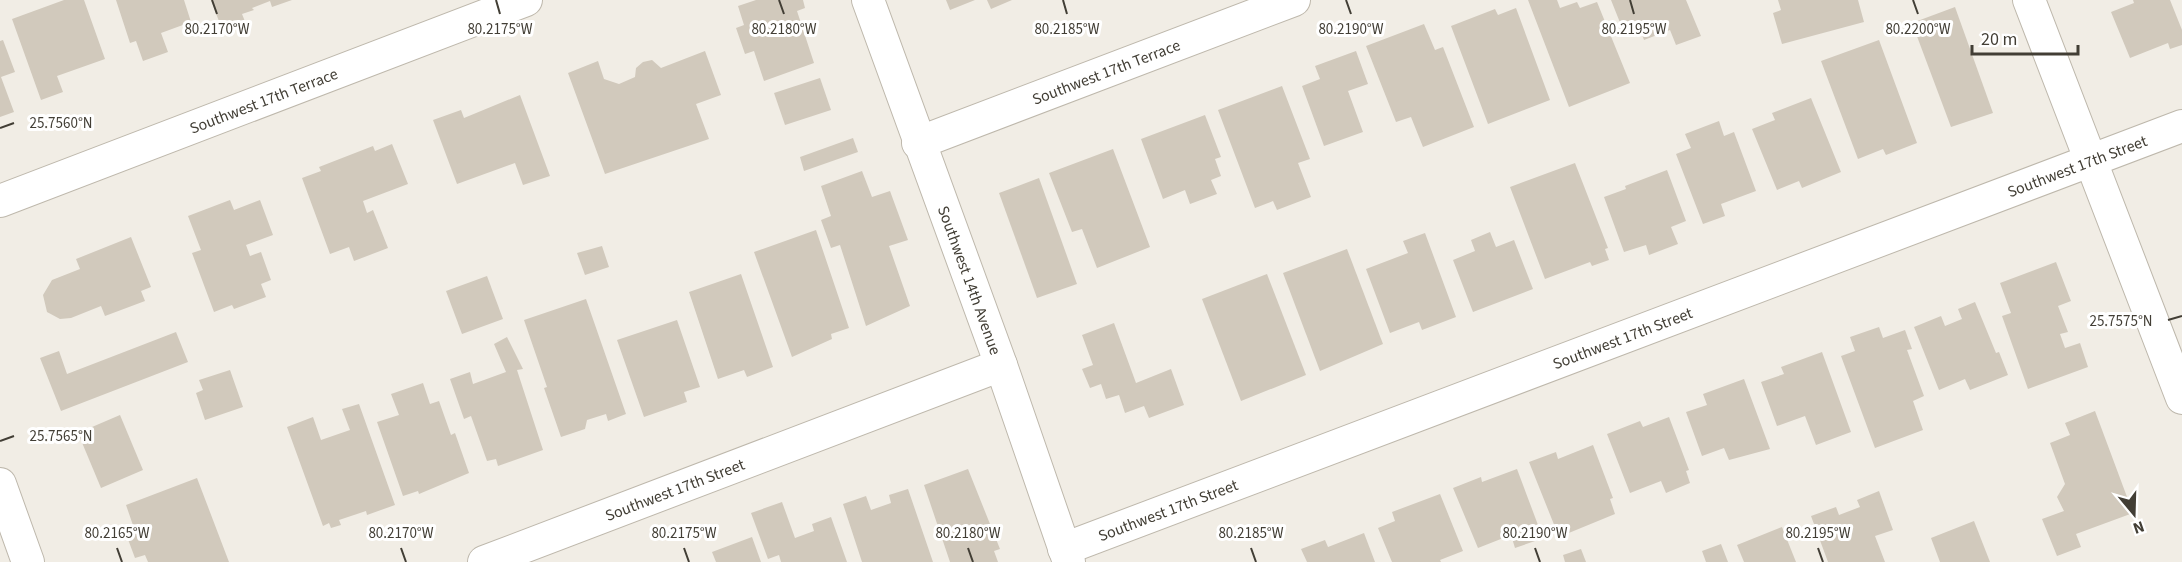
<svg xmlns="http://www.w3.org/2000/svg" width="2182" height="562" font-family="'Source Sans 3',sans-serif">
<rect width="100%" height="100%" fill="#f1ede5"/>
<!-- building -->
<g fill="#d1c9bc">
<path d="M 64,0 L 84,0 L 105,59 L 57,76 L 63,92 L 41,100 L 12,19 Z"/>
<path d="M 116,0 L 184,0 L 191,22 L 161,33 L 168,52 L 143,61 L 136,41 L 130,43 Z"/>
<path d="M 211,0 L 292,0 L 272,7 L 270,1 L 252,8 L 254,10 L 242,14 L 246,24 L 223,32 Z"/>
<path d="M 756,0 L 803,0 L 805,8 L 797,11 L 814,63 L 764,81 L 754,51 L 745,54 L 736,28 L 744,25 L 738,6 Z"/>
<path d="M 946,0 L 975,0 L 950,10 Z"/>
<path d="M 987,0 L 1012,0 L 991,9 Z"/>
<path d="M 1528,0 L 1557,0 L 1560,8 L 1577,2 L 1580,8 L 1597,2 L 1630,83 L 1569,107 Z"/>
<path d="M 1611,0 L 1686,0 L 1701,36 L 1676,45 L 1670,30 L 1644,40 L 1638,24 L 1623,30 Z"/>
<path d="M 1778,0 L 1858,0 L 1864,22 L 1782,44 L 1773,13 L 1781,10 Z"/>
<path d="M 2133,0 L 2170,0 L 2182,30 L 2182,45 L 2170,49 L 2168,43 L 2130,58 L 2111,12 L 2134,3 Z"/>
<path d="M 1955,7 L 1993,113 L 1951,127 L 1912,23 Z"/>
<path d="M 1516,8 L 1550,100 L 1488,124 L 1451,26 L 1495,9 L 1498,15 Z"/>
<path d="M 1424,24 L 1435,50 L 1443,47 L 1474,127 L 1423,147 L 1411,117 L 1396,122 L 1366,46 Z"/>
<path d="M 3,40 L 15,72 L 1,77 L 14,112 L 0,117 L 0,41 Z"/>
<path d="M 1879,40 L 1917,143 L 1886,155 L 1883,149 L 1858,159 L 1821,61 Z"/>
<path d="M 705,51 L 721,95 L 696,104 L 709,139 L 605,174 L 568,73 L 598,61 L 604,79 L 619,84 L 635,77 L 636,68 L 643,62 L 652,60 L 661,68 Z"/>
<path d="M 1356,51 L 1368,84 L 1348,91 L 1363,132 L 1324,146 L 1302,86 L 1320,79 L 1315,66 Z"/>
<path d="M 820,78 L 831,110 L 785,125 L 774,93 Z"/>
<path d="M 1282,86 L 1310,159 L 1298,163 L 1311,197 L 1277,210 L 1273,201 L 1255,208 L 1218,110 Z"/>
<path d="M 520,95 L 550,176 L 523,185 L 515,163 L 457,184 L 433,120 L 461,110 L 464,118 Z"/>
<path d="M 1811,98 L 1841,172 L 1802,188 L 1799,181 L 1777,190 L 1752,129 L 1775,120 L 1772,113 Z"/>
<path d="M 1205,115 L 1221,157 L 1215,159 L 1221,176 L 1211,180 L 1217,194 L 1190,204 L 1185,190 L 1163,199 L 1141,139 Z"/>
<path d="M 1719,121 L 1724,136 L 1734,132 L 1756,191 L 1721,204 L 1725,216 L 1703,224 L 1676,154 L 1691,148 L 1685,134 Z"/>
<path d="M 853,138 L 858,152 L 804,171 L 800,157 Z"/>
<path d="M 392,144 L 408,184 L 363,201 L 367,213 L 373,210 L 388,248 L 354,261 L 349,247 L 330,254 L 302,178 L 321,171 L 319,167 L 373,146 L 375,151 Z"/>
<path d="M 1113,149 L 1150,247 L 1097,268 L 1082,229 L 1072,232 L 1049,173 Z"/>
<path d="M 1575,163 L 1608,248 L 1605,249 L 1609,260 L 1592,266 L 1590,262 L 1545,279 L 1510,187 Z"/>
<path d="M 1667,170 L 1686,221 L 1671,227 L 1678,244 L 1649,255 L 1646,245 L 1624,252 L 1604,197 L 1626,189 L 1625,186 Z"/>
<path d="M 862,171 L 872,197 L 890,191 L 908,240 L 889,246 L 910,306 L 866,326 L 840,245 L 831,248 L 821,220 L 831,216 L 821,186 Z"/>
<path d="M 1039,178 L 1077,284 L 1037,298 L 999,193 Z"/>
<path d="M 230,200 L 234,210 L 260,200 L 273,235 L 246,245 L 250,256 L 261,252 L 271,280 L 261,284 L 266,297 L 234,309 L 232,305 L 214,312 L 192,253 L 201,250 L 188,216 Z"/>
<path d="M 816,230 L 849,328 L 831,334 L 832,339 L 792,357 L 754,252 Z"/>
<path d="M 1490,232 L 1496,247 L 1514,240 L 1533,289 L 1473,312 L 1453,260 L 1475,251 L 1471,240 Z"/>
<path d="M 1425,233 L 1456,317 L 1422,330 L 1419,322 L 1390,333 L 1366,269 L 1408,253 L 1403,241 Z"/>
<path d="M 131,237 L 151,287 L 141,291 L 145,301 L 105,316 L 101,306 L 71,318 L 60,319 L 47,312 L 43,295 L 52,280 L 80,269 L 76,259 Z"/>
<path d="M 602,246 L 609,267 L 585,275 L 577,253 Z"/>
<path d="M 1347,249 L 1383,344 L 1320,371 L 1283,273 Z"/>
<path d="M 2056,262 L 2071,301 L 2058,306 L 2068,332 L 2060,334 L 2065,348 L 2080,343 L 2088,367 L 2028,389 L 2002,316 L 2011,313 L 2000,283 Z"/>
<path d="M 741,274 L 773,367 L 747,377 L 744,370 L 718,379 L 689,292 Z"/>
<path d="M 1267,274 L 1306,375 L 1241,401 L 1202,299 Z"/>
<path d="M 487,276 L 503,319 L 462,334 L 446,291 Z"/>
<path d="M 586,299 L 626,414 L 608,421 L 606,414 L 587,420 L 585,429 L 561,437 L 544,388 L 547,387 L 524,320 Z"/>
<path d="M 1975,302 L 1996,353 L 1999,352 L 2008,375 L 1970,390 L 1965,379 L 1939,390 L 1914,327 L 1941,316 L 1945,326 L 1962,319 L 1958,309 Z"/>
<path d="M 677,320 L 700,387 L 684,392 L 687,402 L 644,417 L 617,340 Z"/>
<path d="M 1114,323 L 1136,383 L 1171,369 L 1184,405 L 1149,418 L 1144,406 L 1125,413 L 1119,395 L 1106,399 L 1101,384 L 1090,388 L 1082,369 L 1093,365 L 1082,335 Z"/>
<path d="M 1879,327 L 1883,338 L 1905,330 L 1912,349 L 1907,350 L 1924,396 L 1913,401 L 1923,430 L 1875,448 L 1841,356 L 1855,351 L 1850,337 Z"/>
<path d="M 176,332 L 188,362 L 61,411 L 40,358 L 59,351 L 67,374 Z"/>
<path d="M 507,337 L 523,369 L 517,370 L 543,450 L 498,466 L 496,459 L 487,461 L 471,416 L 464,419 L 450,379 L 470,372 L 473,384 L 506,372 L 494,344 Z"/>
<path d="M 1822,352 L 1851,432 L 1816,445 L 1805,416 L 1777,426 L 1761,382 L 1784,374 L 1781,367 Z"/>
<path d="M 230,370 L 243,407 L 205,420 L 196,393 L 203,390 L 199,380 Z"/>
<path d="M 1744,379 L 1770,449 L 1729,460 L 1724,448 L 1702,456 L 1686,412 L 1707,405 L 1703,394 Z"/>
<path d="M 423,383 L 430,404 L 439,401 L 451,435 L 455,433 L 469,473 L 419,494 L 418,491 L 403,496 L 377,422 L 399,415 L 391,394 Z"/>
<path d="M 359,404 L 395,505 L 367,515 L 366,511 L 339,520 L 341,525 L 331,528 L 329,523 L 323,526 L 287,427 L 313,417 L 321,440 L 350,430 L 342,409 Z"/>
<path d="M 2095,411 L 2133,513 L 2076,534 L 2081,547 L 2057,556 L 2042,519 L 2064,511 L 2057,497 L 2065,484 L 2050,443 L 2070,435 L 2065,423 Z"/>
<path d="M 120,415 L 143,470 L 101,488 L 78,433 Z"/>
<path d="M 1669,417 L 1689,470 L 1686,471 L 1690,483 L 1666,493 L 1661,481 L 1630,493 L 1607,434 L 1640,421 L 1643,427 Z"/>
<path d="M 1593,445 L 1613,498 L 1610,499 L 1615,514 L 1559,537 L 1529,462 L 1556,452 L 1558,459 Z"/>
<path d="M 968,469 L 1000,549 L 994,551 L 998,562 L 950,562 L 924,485 Z"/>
<path d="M 1517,469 L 1538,525 L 1533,527 L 1538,540 L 1515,548 L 1511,535 L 1478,548 L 1453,488 L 1481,477 L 1482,482 Z"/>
<path d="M 197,478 L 229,562 L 148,562 L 145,555 L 135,558 L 126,534 L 135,531 L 126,505 Z"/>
<path d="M 908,489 L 933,562 L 862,562 L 843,504 L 866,496 L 871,510 L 891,503 L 889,495 Z"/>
<path d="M 1879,491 L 1893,530 L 1875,536 L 1885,562 L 1828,562 L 1811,516 L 1836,507 L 1839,515 L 1860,507 L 1857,500 Z"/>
<path d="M 1440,494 L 1463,551 L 1440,560 L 1441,562 L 1392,562 L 1378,528 L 1395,521 L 1392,512 Z"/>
<path d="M 782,502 L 795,538 L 814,531 L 812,524 L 831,517 L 847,562 L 781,562 L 779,555 L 768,559 L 751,513 Z"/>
<path d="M 1974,521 L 1990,562 L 1940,562 L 1931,538 Z"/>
<path d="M 1782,527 L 1796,562 L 1744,562 L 1737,545 Z"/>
<path d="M 1364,533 L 1375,562 L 1307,562 L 1301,549 L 1325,540 L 1328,547 Z"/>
<path d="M 752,537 L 761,562 L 716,562 L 712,552 Z"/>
<path d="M 1721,544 L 1728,562 L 1706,562 L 1702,551 Z"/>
<path d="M 1581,549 L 1586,562 L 1565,562 L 1563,555 Z"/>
</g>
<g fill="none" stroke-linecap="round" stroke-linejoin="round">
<!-- minor casing -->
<g stroke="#beb8ac" stroke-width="34">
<g id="minor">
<path id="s1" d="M 868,0 L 1001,365 L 1069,562"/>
<path d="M 2029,0 L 2182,398"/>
<path id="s2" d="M 918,143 L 1294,0"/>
<path id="s3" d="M 0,201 L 526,0"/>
<path d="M 0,484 L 28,562"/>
<path id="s4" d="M 1064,549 L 2182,126"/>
<path id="s5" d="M 484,562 L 1001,365"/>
</g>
</g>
<!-- minor -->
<use href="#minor" stroke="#fff" stroke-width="32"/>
</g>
<!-- ticks -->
<path fill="none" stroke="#423e35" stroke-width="2" d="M 212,0 L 217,14M 496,0 L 500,14M 779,0 L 784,14M 1063,0 L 1067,14M 1346,0 L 1351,14M 1630,0 L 1634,14M 1913,0 L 1918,14M 0,128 L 14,123M 2168,320 L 2182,316M 0,441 L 14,436M 117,548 L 122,562M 401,548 L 406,562M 684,548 L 689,562M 968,548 L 973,562M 1251,548 L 1256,562M 1535,548 L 1540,562M 1818,548 L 1823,562"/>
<g text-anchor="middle" stroke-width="6" stroke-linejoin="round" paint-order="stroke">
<!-- street labels -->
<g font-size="16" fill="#423e35" stroke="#fff">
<text dy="6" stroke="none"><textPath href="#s2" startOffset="201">Southwest 17th Terrace</textPath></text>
<text dy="6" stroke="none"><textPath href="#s3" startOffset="282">Southwest 17th Terrace</textPath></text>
<text dy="6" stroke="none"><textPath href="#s4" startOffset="1083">Southwest 17th Street</textPath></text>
<text dy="6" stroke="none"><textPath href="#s1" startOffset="298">Southwest 14th Avenue</textPath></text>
<text dy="6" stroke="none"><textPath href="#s4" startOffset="597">Southwest 17th Street</textPath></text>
<text dy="6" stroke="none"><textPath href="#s5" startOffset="204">Southwest 17th Street</textPath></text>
<text dy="6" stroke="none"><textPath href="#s4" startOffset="111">Southwest 17th Street</textPath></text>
</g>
</g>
<g font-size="15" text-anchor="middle" fill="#423e35" stroke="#fff" stroke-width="6" stroke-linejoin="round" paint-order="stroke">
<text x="217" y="34">80.2170°W</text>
<text x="500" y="34">80.2175°W</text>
<text x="784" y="34">80.2180°W</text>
<text x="1067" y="34">80.2185°W</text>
<text x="1351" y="34">80.2190°W</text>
<text x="1634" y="34">80.2195°W</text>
<text x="1918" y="34">80.2200°W</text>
<text x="61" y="128">25.7560°N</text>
<text x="2121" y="326">25.7575°N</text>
<text x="61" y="441">25.7565°N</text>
<text x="117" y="538">80.2165°W</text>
<text x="401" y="538">80.2170°W</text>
<text x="684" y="538">80.2175°W</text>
<text x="968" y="538">80.2180°W</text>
<text x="1251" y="538">80.2185°W</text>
<text x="1535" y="538">80.2190°W</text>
<text x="1818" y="538">80.2195°W</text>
</g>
<!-- north arrow -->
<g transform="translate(2134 514) rotate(161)" stroke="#ffffff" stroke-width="4.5" paint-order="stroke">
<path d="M0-4.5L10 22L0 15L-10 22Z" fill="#423e35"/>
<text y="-9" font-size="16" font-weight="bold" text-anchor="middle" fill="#423e35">N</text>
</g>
<!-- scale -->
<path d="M1972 45v9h106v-9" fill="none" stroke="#423e35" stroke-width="3"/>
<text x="1981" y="45" font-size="18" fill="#423e35" stroke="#ffffff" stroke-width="4.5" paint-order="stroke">20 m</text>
</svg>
